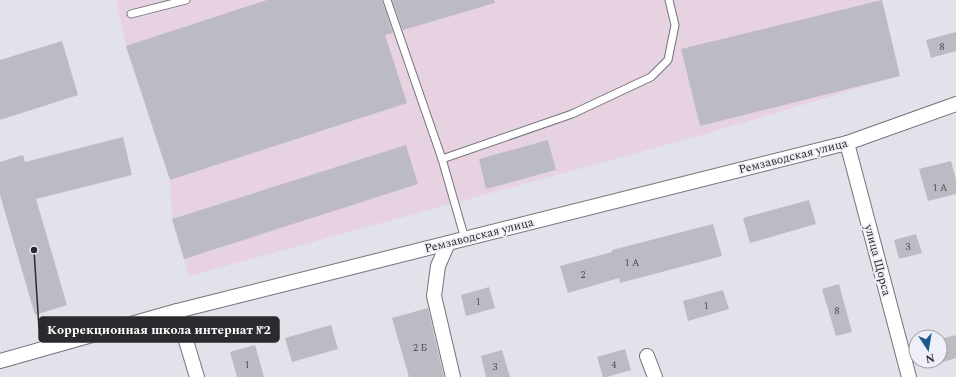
<svg xmlns="http://www.w3.org/2000/svg" width="956" height="377" font-family="Spectral,serif">
<rect width="100%" height="100%" fill="#e2e2eb"/>
<!-- industrial -->
<path fill="#e7d2e1" d="M 116,0 L 882,0 L 900,76 L 695,137 L 189,276 L 172,219 L 170,180 L 126,46 Z"/>
<!-- building -->
<g fill="#bcbbc4">
<path d="M 267,0 L 382,0 L 393,33 L 385,35 L 407,103 L 170,180 L 126,46 Z"/>
<path d="M 392,0 L 494,0 L 495,3 L 403,30 Z"/>
<path d="M 882,0 L 900,76 L 700,126 L 681,49 Z"/>
<path d="M 956,32 L 956,51 L 931,58 L 926,40 Z"/>
<path d="M 62,41 L 78,95 L 0,120 L 0,60 Z"/>
<path d="M 123,137 L 132,175 L 36,199 L 67,305 L 35,315 L 0,195 L 0,162 L 23,155 L 25,162 Z"/>
<path d="M 548,140 L 556,170 L 486,189 L 479,159 Z"/>
<path d="M 406,145 L 418,184 L 184,259 L 172,219 Z"/>
<path d="M 951,161 L 956,180 L 956,194 L 928,201 L 919,169 Z"/>
<path d="M 809,200 L 816,224 L 750,243 L 743,218 Z"/>
<path d="M 713,224 L 722,256 L 620,283 L 619,278 L 568,293 L 560,266 L 612,252 L 612,250 Z"/>
<path d="M 916,234 L 922,253 L 899,259 L 894,240 Z"/>
<path d="M 839,284 L 852,332 L 836,336 L 822,289 Z"/>
<path d="M 489,287 L 495,308 L 466,316 L 461,295 Z"/>
<path d="M 723,290 L 729,309 L 688,321 L 683,301 Z"/>
<path d="M 428,308 L 444,377 L 409,377 L 392,318 Z"/>
<path d="M 331,325 L 338,349 L 292,362 L 285,338 Z"/>
<path d="M 956,335 L 956,358 L 940,363 L 940,339 Z"/>
<path d="M 255,345 L 264,377 L 237,377 L 230,352 Z"/>
<path d="M 625,349 L 631,370 L 607,377 L 603,377 L 597,357 Z"/>
<path d="M 502,350 L 510,377 L 486,377 L 481,356 Z"/>
</g>
<g fill="none" stroke-linecap="round" stroke-linejoin="round">
<!-- service casing -->
<g stroke="#73737b" stroke-width="9">
<g id="service">
<path d="M 387,0 L 442,159 L 465,239"/>
<path d="M 131,14 L 186,0"/>
<path d="M 442,159 L 572,114 L 651,77 L 668,60 L 675,25 L 669,0"/>
</g>
</g>
<!-- minor casing -->
<g stroke="#73737b" stroke-width="16">
<g id="minor">
<path d="M 847,143 L 909,377"/>
<path d="M 448,243 L 438,266 L 434,296 L 453,377"/>
<path d="M 177,311 L 197,377"/>
<path d="M 647,356 L 655,377"/>
<path d="M 0,361 L 177,311 L 847,143 L 956,104"/>
</g>
</g>
<!-- service -->
<use href="#service" stroke="#fff" stroke-width="7"/>
<!-- minor -->
<use href="#minor" stroke="#fff" stroke-width="14"/>
</g>
<g text-anchor="middle" stroke-width="3.5" stroke-linejoin="round" paint-order="stroke">
<!-- number labels -->
<g font-size="10" fill="#4f4f54">
<text x="942" y="50">8</text>
<text x="940" y="191">1 А</text>
<text x="908" y="250">3</text>
<text x="632" y="266">1 А</text>
<text x="583" y="278">2</text>
<text x="478" y="305">1</text>
<text x="706" y="309">1</text>
<text x="837" y="314">8</text>
<text x="420" y="351">2 Б</text>
<text x="247" y="368">1</text>
<text x="614" y="368">4</text>
<text x="495" y="370">3</text>
</g>
<!-- street labels -->
<g font-size="12" fill="#2b2b2f" stroke="#efeff8">
<text transform="translate(793 156) rotate(-14)" y="4">Ремзаводская улица</text>
<text transform="translate(479 235) rotate(-14)" y="4">Ремзаводская улица</text>
<text transform="translate(878 260) rotate(75)" y="4">улица Щорса</text>
</g>
</g>
<!-- callouts -->
<path fill="none" stroke="#2b2b2f" stroke-width="1.5" d="M34 250L39 329"/>
<circle fill="#2b2b2f" stroke="#efeff8" stroke-width="1.5" cx="34" cy="250" r="4"/>
<rect fill="#2b2b2f" stroke="#2b2b2f" stroke-width="1.5" x="39" y="317" width="240" height="25" rx="4"/>
<g font-size="13" text-anchor="middle" font-weight="bold" fill="#fff">
<text x="159" y="334">Коррекционная школа интернат №2</text>
</g>
<!-- north arrow -->
<g transform="translate(928 349) rotate(168)"><circle r="19" fill="#efeff8" stroke="#a1a1a8"/>
<path d="M0-3L7 15L0 10L-7 15Z" fill="#175a8f"/>
<text y="-6" font-size="11" font-weight="bold" text-anchor="middle" fill="#2b2b2f">N</text>
</g>
</svg>
